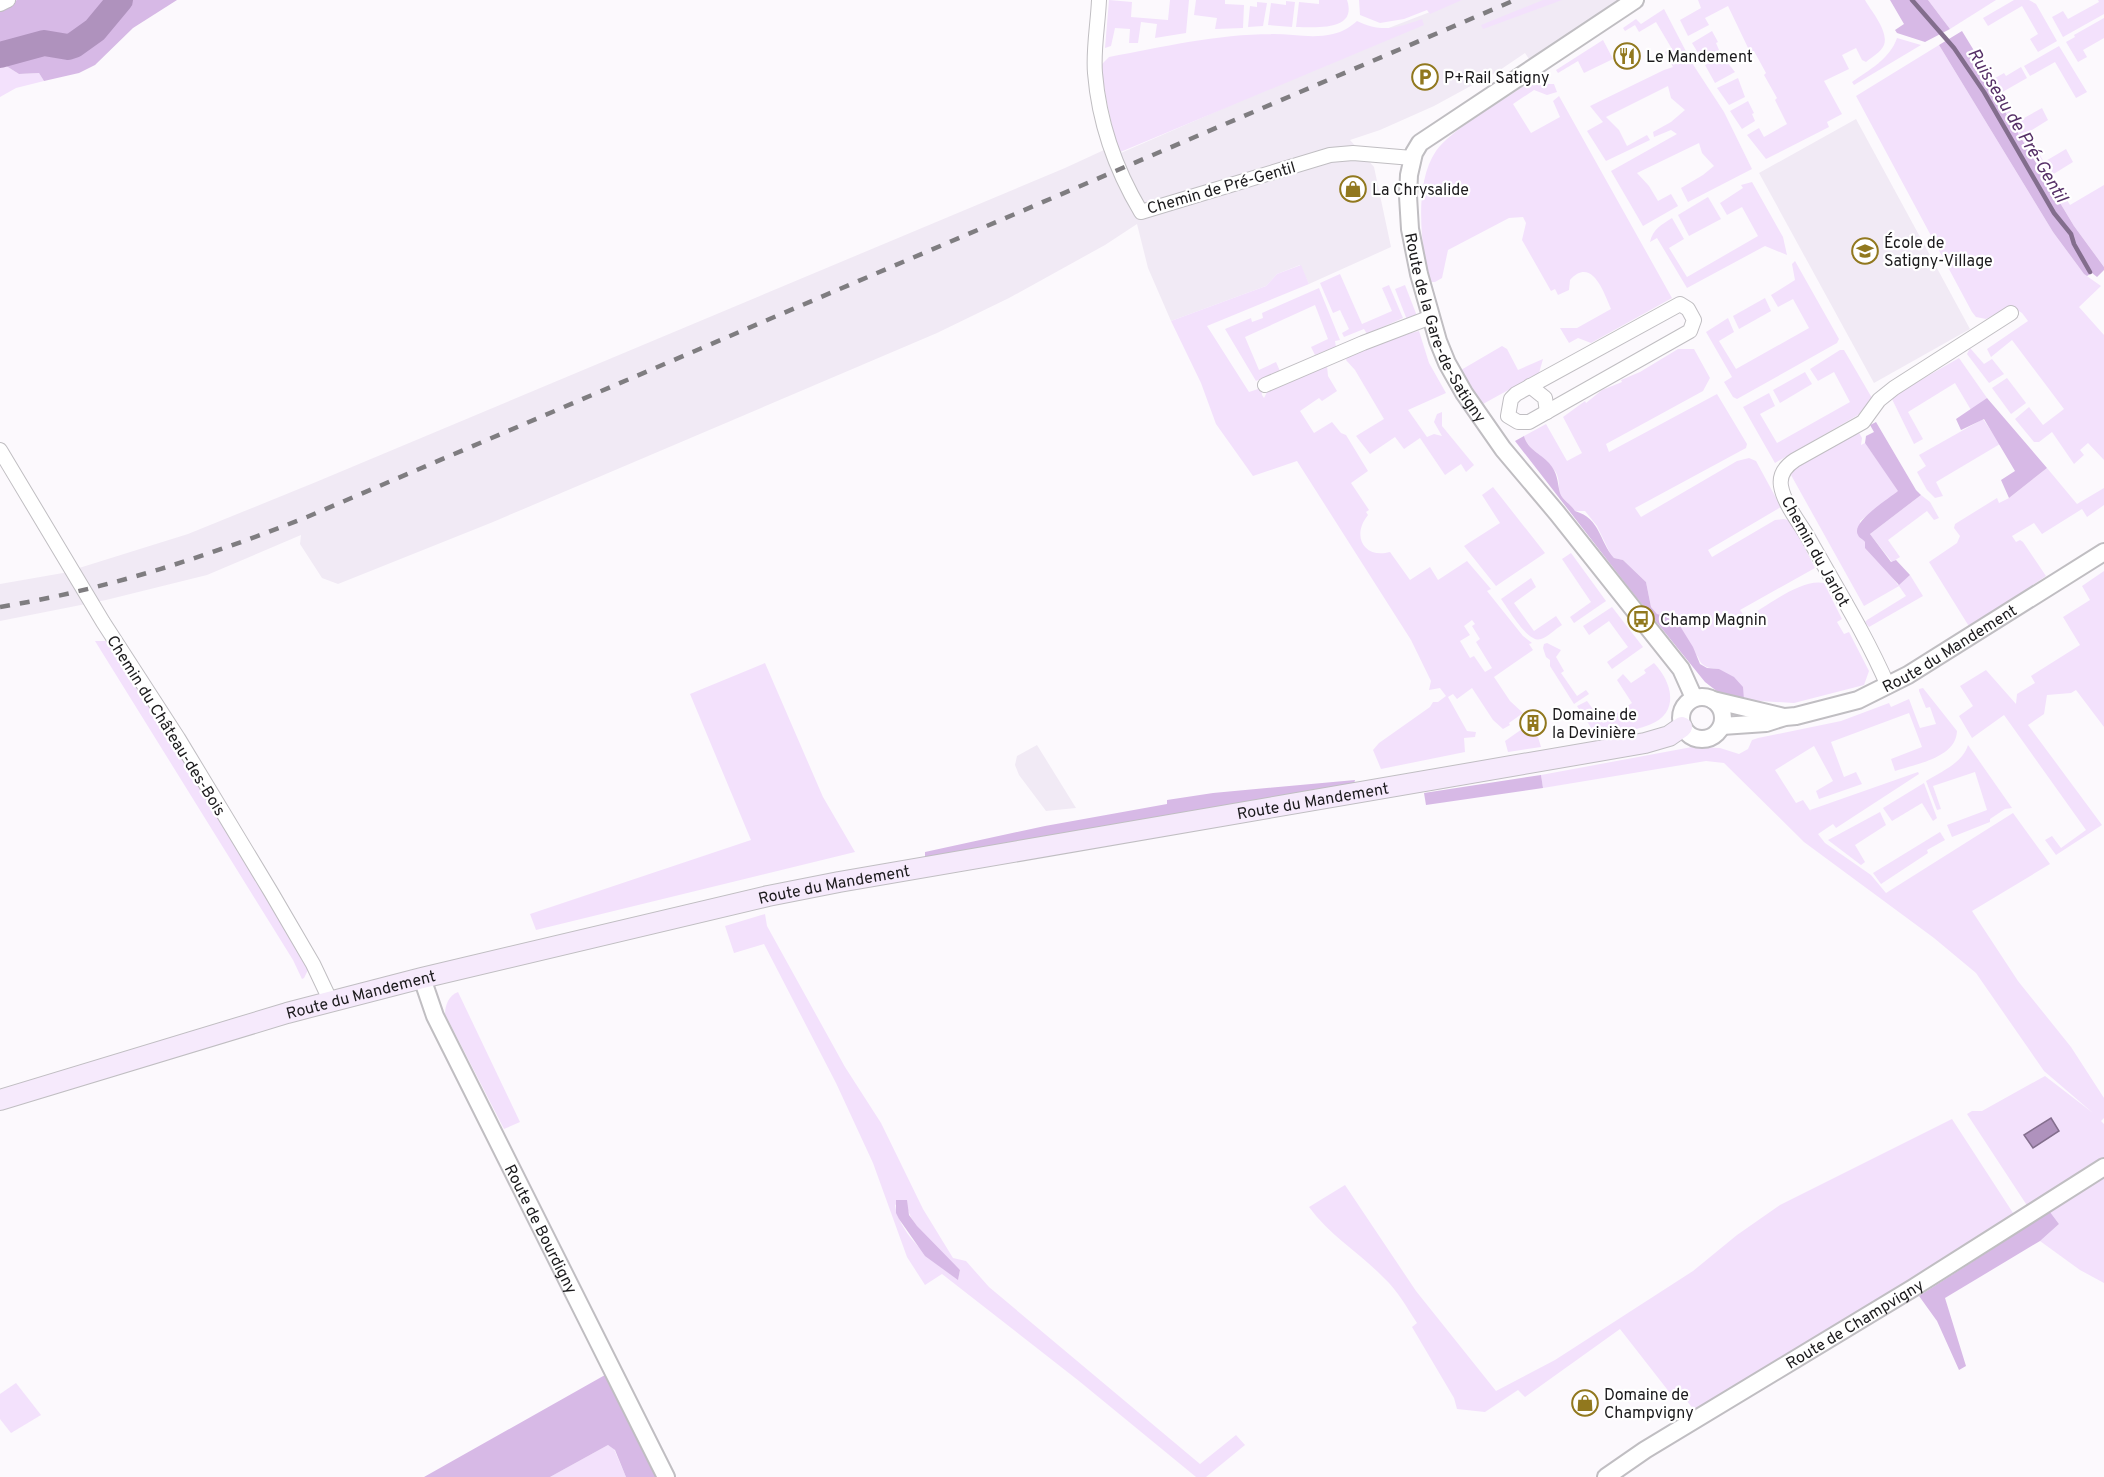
<svg xmlns="http://www.w3.org/2000/svg" width="2104" height="1477" font-family="Overpass,sans-serif">
<rect width="100%" height="100%" fill="#fcf9fd"/>
<!-- built -->
<g fill="#f1eaf5">
<path d="M 1461,0 L 1619,0 L 1529,59 L 1525,53 L 1500,70 L 1434,106 L 1380,130 L 1350,140 L 1374,167 L 1391,247 L 1309,284 L 1300,265 L 1277,274 L 1266,286 L 1171,321 L 1148,268 L 1137,224 L 1105,245 L 1009,298 L 937,333 L 493,522 L 338,584 L 322,578 L 300,544 L 301,535 L 207,575 L 106,600 L 0,621 L 0,584 L 63,573 L 188,534 L 316,482 L 1065,168 L 1104,150 L 1107,159 L 1353,52 L 1355,41 Z"/>
<path d="M 1856,119 L 1970,329 L 1874,383 L 1759,173 Z"/>
<path d="M 1037,745 L 1076,808 L 1046,811 L 1019,775 L 1015,765 L 1017,756 Z"/>
</g>
<!-- green -->
<g fill="#f3e1fc" fill-rule="evenodd">
<path d="M 1109,0 L 1132,2 L 1131,17 L 1168,20 L 1170,0 L 1189,0 L 1186,33 L 1155,38 L 1157,24 L 1141,22 L 1138,43 L 1129,43 L 1130,29 L 1115,28 L 1111,46 L 1105,48 Z"/>
<path d="M 1196,0 L 1225,0 L 1225,4 L 1244,5 L 1243,28 L 1215,29 L 1217,18 L 1194,15 Z"/>
<path d="M 1319,0 L 1347,0 C 1358,32 1314,27 1296,27 L 1299,2 L 1319,4 Z"/>
<path d="M 1359,0 L 1462,0 L 1430,14 L 1427,10 L 1404,19 L 1380,23 L 1360,15 Z"/>
<path d="M 1543,0 L 1562,0 L 1483,29 L 1481,25 Z"/>
<path d="M 1698,0 L 1865,0 C 1871,11 1889,31 1884,45 C 1881,52 1872,57 1866,62 L 1862,60 L 1856,48 L 1842,55 L 1849,69 L 1824,81 L 1842,114 L 1827,122 L 1829,127 L 1766,159 L 1747,135 L 1759,128 L 1764,137 L 1787,124 L 1775,100 L 1777,98 L 1764,75 L 1766,73 L 1754,51 L 1750,52 L 1728,6 L 1705,18 L 1709,25 L 1688,36 L 1680,20 L 1701,8 Z"/>
<path d="M 1928,0 L 1996,0 L 1950,29 Z"/>
<path d="M 2014,0 L 2029,0 L 2036,4 L 2057,41 L 2038,52 L 2030,39 L 2038,34 L 2022,6 L 1988,26 L 1983,18 Z"/>
<path d="M 2098,0 L 2104,0 L 2104,14 L 2063,37 L 2052,17 L 2063,11 L 2068,19 L 2099,2 Z"/>
<path d="M 1286,1 L 1295,2 L 1292,27 L 1268,25 L 1271,3 L 1286,5 Z"/>
<path d="M 1257,2 L 1267,3 L 1263,26 L 1248,27 L 1250,6 L 1257,7 Z"/>
<path d="M 1664,9 L 1692,63 L 1724,112 L 1752,169 L 1688,202 L 1681,188 L 1703,175 L 1714,166 L 1702,153 L 1699,143 L 1637,173 L 1649,186 L 1658,201 L 1671,194 L 1678,206 L 1643,226 L 1611,171 L 1677,134 L 1671,130 L 1654,137 L 1653,132 L 1671,122 L 1685,110 L 1671,98 L 1668,86 L 1606,117 L 1619,130 L 1627,146 L 1647,135 L 1650,140 L 1606,161 L 1587,131 L 1603,122 L 1590,106 L 1664,70 L 1673,67 L 1665,52 L 1672,49 L 1656,22 L 1639,32 L 1635,25 L 1625,31 L 1623,28 L 1636,19 L 1641,24 Z"/>
<path d="M 2104,18 L 2104,38 L 2083,50 L 2087,57 L 2078,62 L 2066,42 L 2075,37 L 2074,35 Z"/>
<path d="M 1422,19 L 1424,25 L 1118,153 L 1106,98 L 1101,65 L 1109,57 C 1162,47 1218,34 1273,34 C 1293,34 1313,39 1333,34 C 1343,32 1350,27 1357,21 C 1382,33 1397,28 1422,19 Z"/>
<path d="M 1712,31 L 1718,42 L 1716,43 L 1719,50 L 1703,61 L 1692,43 Z"/>
<path d="M 1897,38 L 1921,45 L 1854,85 L 1852,82 C 1869,70 1890,59 1897,38 Z"/>
<path d="M 1603,40 L 1613,59 L 1584,73 L 1578,61 L 1558,73 L 1556,70 Z"/>
<path d="M 1939,45 L 2053,232 L 2084,274 L 2101,286 L 2079,307 L 2104,335 L 2104,460 L 2088,443 L 2080,450 L 2084,455 L 2074,464 L 2052,432 L 2039,442 L 2034,442 L 2015,419 L 2029,407 L 2043,425 L 2064,409 L 2012,340 L 1991,357 L 1987,349 L 2028,321 L 2022,313 L 2011,306 L 1986,319 L 1976,317 L 1972,312 L 1856,96 Z"/>
<path d="M 2059,46 L 2087,92 L 2076,98 L 2055,62 L 2030,76 L 2024,66 Z"/>
<path d="M 1723,57 L 1735,72 L 1715,83 L 1705,65 Z"/>
<path d="M 0,62 L 19,74 L 39,73 L 44,81 L 16,88 L 0,97 Z"/>
<path d="M 2021,67 L 2027,78 L 1999,94 L 2017,122 L 2042,108 L 2048,120 L 2027,133 L 2044,162 L 2066,149 L 2073,162 L 2052,175 L 2070,205 L 2104,185 L 2104,267 L 2074,226 L 1988,82 L 2004,73 L 2006,76 Z"/>
<path d="M 1738,78 L 1745,97 L 1729,105 L 1717,88 Z"/>
<path d="M 1532,84 L 1554,84 L 1557,92 L 1547,95 L 1534,90 L 1513,104 L 1531,133 L 1560,117 L 1553,101 L 1559,96 L 1672,298 L 1591,343 L 1578,338 L 1569,343 L 1560,328 L 1577,328 L 1611,309 C 1604,293 1592,256 1570,280 L 1569,290 L 1558,295 L 1555,289 L 1551,291 L 1522,240 L 1526,223 L 1523,217 L 1509,218 L 1448,250 L 1442,278 L 1435,282 L 1428,282 C 1422,244 1413,185 1436,151 C 1450,130 1500,103 1522,87 Z"/>
<path d="M 1748,101 L 1754,113 L 1752,114 L 1755,121 L 1742,129 L 1730,111 Z"/>
<path d="M 1752,182 L 1783,237 L 1787,255 L 1765,246 L 1687,288 L 1657,238 L 1650,242 C 1653,229 1661,225 1672,218 L 1684,239 L 1669,248 L 1687,277 L 1758,236 L 1742,207 L 1727,215 L 1720,203 L 1743,188 L 1741,185 Z"/>
<path d="M 1708,197 L 1721,219 L 1689,236 L 1678,215 Z"/>
<path d="M 1795,261 L 1839,339 L 1837,343 L 1737,399 L 1733,397 L 1724,382 L 1732,377 L 1706,332 L 1728,318 L 1734,332 L 1719,341 L 1736,369 L 1809,328 L 1793,299 L 1778,307 L 1771,295 L 1795,280 L 1792,264 Z"/>
<path d="M 1301,265 L 1309,284 L 1207,326 L 1249,392 L 1261,388 L 1262,395 L 1264,398 L 1270,386 L 1324,363 L 1327,366 L 1328,376 L 1337,391 L 1322,401 L 1319,398 L 1300,411 L 1314,433 L 1332,422 L 1341,433 L 1346,435 L 1368,471 L 1351,483 L 1369,510 L 1366,512 L 1368,515 C 1351,536 1364,559 1390,552 L 1410,580 L 1430,567 L 1438,580 L 1467,561 L 1491,589 L 1487,591 L 1523,636 L 1532,643 L 1529,644 L 1533,650 L 1494,677 L 1510,701 L 1523,713 L 1509,723 L 1510,725 L 1503,729 L 1493,720 L 1472,688 L 1457,699 L 1453,694 L 1448,697 L 1467,731 L 1476,732 L 1475,737 L 1464,738 L 1465,752 L 1381,769 L 1373,750 L 1379,743 L 1430,707 L 1433,702 L 1438,702 L 1446,696 L 1440,688 L 1429,690 L 1431,681 L 1411,640 L 1297,461 L 1253,476 L 1216,424 L 1201,383 L 1171,321 L 1266,286 L 1277,274 ZM 1472,620 L 1475,624 L 1472,626 L 1480,639 L 1476,642 L 1492,668 L 1485,672 L 1474,656 L 1470,658 L 1460,641 L 1470,635 L 1464,626 Z"/>
<path d="M 1340,274 L 1362,324 L 1392,311 L 1382,288 L 1389,285 L 1403,318 L 1367,334 L 1364,329 L 1344,337 L 1342,333 L 1349,329 L 1340,310 L 1333,313 L 1320,283 Z"/>
<path d="M 1405,285 L 1417,316 L 1407,320 L 1395,289 Z"/>
<path d="M 1319,288 L 1340,340 L 1335,341 L 1336,347 L 1315,355 L 1311,347 L 1328,339 L 1315,305 L 1245,337 L 1259,370 L 1276,362 L 1280,371 L 1256,381 L 1225,329 L 1251,318 L 1252,322 L 1263,318 L 1262,313 Z"/>
<path d="M 1765,298 L 1771,311 L 1739,329 L 1733,316 Z"/>
<path d="M 1419,331 L 1429,363 L 1446,393 L 1408,410 L 1427,437 L 1434,434 L 1442,436 L 1434,422 L 1437,414 L 1442,412 L 1442,426 L 1474,465 L 1466,472 L 1461,464 L 1445,475 L 1420,438 L 1404,449 L 1395,437 L 1370,454 L 1356,436 L 1384,419 L 1355,370 L 1346,360 L 1348,354 L 1384,340 Z"/>
<path d="M 1502,346 L 1507,349 L 1518,370 L 1543,359 L 1539,373 L 1483,404 L 1461,370 Z"/>
<path d="M 1970,348 L 1984,364 L 1992,359 L 2004,374 L 1989,383 L 1967,354 Z"/>
<path d="M 1678,349 L 1694,349 L 1710,378 L 1703,391 L 1606,444 L 1609,452 L 1717,394 L 1747,444 L 1746,448 L 1635,508 L 1641,517 L 1737,461 L 1749,458 L 1756,461 L 1781,507 L 1708,550 L 1712,557 L 1775,520 L 1784,519 L 1791,521 L 1815,568 L 1740,610 L 1746,618 C 1766,607 1801,578 1824,583 L 1842,619 L 1837,622 L 1844,634 L 1849,632 L 1869,671 L 1864,685 L 1794,703 L 1744,700 L 1719,669 C 1709,668 1702,668 1698,657 L 1665,616 L 1657,614 L 1651,607 L 1646,582 L 1623,560 L 1614,558 L 1610,553 L 1597,526 L 1585,511 L 1575,511 C 1571,504 1563,501 1560,493 C 1558,486 1560,478 1555,471 C 1546,458 1529,452 1524,436 L 1546,424 L 1567,461 L 1582,453 L 1563,417 L 1585,401 L 1586,403 L 1602,390 L 1622,382 L 1621,380 L 1640,372 Z"/>
<path d="M 1840,350 L 1844,350 L 1872,398 L 1858,415 L 1775,463 L 1743,407 L 1769,393 L 1775,406 L 1760,414 L 1777,443 L 1850,402 L 1834,372 L 1818,381 L 1810,369 Z"/>
<path d="M 1959,358 L 1987,398 L 1971,410 L 1955,383 L 1908,412 L 1923,439 L 1914,444 L 1891,397 Z"/>
<path d="M 1805,372 L 1812,384 L 1780,403 L 1773,390 Z"/>
<path d="M 2007,378 L 2026,403 L 2011,414 L 1992,388 Z"/>
<path d="M 1983,419 L 2000,444 L 1936,482 L 1943,496 L 1935,498 L 1927,490 L 1917,472 L 1926,466 L 1919,455 Z"/>
<path d="M 1858,431 L 1862,438 L 1861,445 L 1865,443 L 1899,491 L 1860,521 L 1862,538 L 1898,585 L 1910,575 L 1923,596 L 1869,627 L 1865,622 L 1867,620 L 1906,596 L 1899,586 L 1864,606 L 1791,475 L 1797,466 Z"/>
<path d="M 2047,468 L 2077,504 L 2104,488 L 2104,505 L 2087,517 L 2082,509 L 2042,534 L 2034,523 L 2012,536 L 2016,542 L 2020,540 L 2023,542 L 2046,576 L 1970,628 L 1929,562 L 1957,543 L 1960,536 L 1954,528 L 1955,524 L 1997,498 L 1999,503 L 2009,498 Z"/>
<path d="M 1493,487 L 1545,553 L 1496,586 L 1464,546 L 1500,523 L 1482,495 Z"/>
<path d="M 1921,495 L 1930,502 L 1939,518 L 1934,520 L 1927,511 L 1888,540 L 1900,557 L 1892,562 L 1870,534 Z"/>
<path d="M 1571,553 L 1606,601 L 1574,623 L 1570,617 L 1591,602 L 1562,559 Z"/>
<path d="M 2104,571 L 2104,727 L 2076,690 L 2071,693 L 2047,695 L 2044,714 L 2028,725 L 2102,825 L 2056,855 L 2045,840 L 2052,836 L 2061,848 L 2086,830 L 2004,715 L 1972,738 L 1959,716 L 1973,706 L 1960,686 L 1986,670 L 2016,704 L 2017,694 L 2035,683 L 2031,676 L 2080,645 L 2063,617 L 2090,600 L 2082,586 Z"/>
<path d="M 1531,578 L 1536,587 L 1514,603 L 1534,631 L 1556,616 L 1562,625 C 1555,629 1548,637 1541,639 C 1528,644 1508,608 1501,599 Z"/>
<path d="M 1612,607 L 1643,647 L 1612,669 L 1607,662 L 1628,647 L 1609,621 L 1589,635 L 1583,626 Z"/>
<path d="M 95,641 L 107,641 L 214,810 L 309,968 L 304,978 L 302,979 L 293,960 Z"/>
<path d="M 1547,643 L 1561,650 L 1556,657 L 1564,671 L 1561,673 L 1577,696 L 1586,690 L 1589,694 L 1574,704 L 1550,666 L 1550,660 L 1546,657 L 1543,648 L 1544,644 Z"/>
<path d="M 765,663 L 823,797 L 855,852 L 536,930 L 530,914 L 751,840 L 690,694 Z"/>
<path d="M 1654,663 C 1672,682 1681,713 1649,725 C 1632,732 1611,733 1593,735 L 1590,726 L 1577,706 L 1587,701 L 1603,723 L 1632,703 L 1617,680 L 1623,674 L 1631,683 L 1646,673 L 1644,670 Z"/>
<path d="M 1923,688 L 1957,731 C 1956,758 1916,764 1895,771 L 1891,759 L 1922,747 L 1909,713 L 1831,742 L 1844,777 L 1856,772 L 1862,784 L 1819,799 L 1816,791 L 1833,781 L 1814,746 L 1775,770 L 1796,803 L 1803,800 L 1811,812 L 1810,810 L 1918,772 L 1919,774 L 1836,828 L 1833,824 L 1818,834 L 1825,843 L 1871,875 L 1886,893 L 2013,813 L 2050,864 L 1972,911 L 2018,981 L 2071,1047 L 2104,1098 L 2104,1118 L 2101,1121 L 2104,1124 L 2104,1159 L 2028,1207 L 1967,1114 L 1972,1111 L 1982,1111 L 2045,1076 L 2093,1113 L 2044,1071 L 1976,973 L 1934,938 L 1804,842 L 1724,763 L 1706,761 L 1543,788 L 1541,775 L 1692,747 L 1720,748 L 1739,754 L 1748,749 L 1752,740 L 1758,738 L 1841,721 L 1889,703 L 1891,707 L 1909,699 L 1920,728 L 1936,724 L 1930,707 L 1926,708 L 1919,691 L 1919,689 Z"/>
<path d="M 1529,724 L 1538,737 L 1541,747 L 1508,752 L 1505,741 Z"/>
<path d="M 1968,745 L 2012,808 L 2005,809 L 1990,819 L 1990,822 L 1952,837 L 1947,825 L 1987,810 L 1975,772 L 1933,786 L 1941,809 L 1937,810 L 1926,781 C 1943,771 1963,762 1968,745 Z"/>
<path d="M 1924,783 L 1937,818 L 1933,821 L 1922,803 L 1892,821 L 1883,808 Z"/>
<path d="M 1880,812 L 1886,825 L 1855,845 L 1865,862 L 1861,865 L 1828,840 Z"/>
<path d="M 1940,832 L 1945,840 L 1927,850 L 1928,853 L 1881,884 L 1873,873 Z"/>
<path d="M 765,914 L 767,926 L 845,1067 L 881,1123 L 923,1209 L 953,1258 L 966,1261 L 989,1287 L 1200,1464 L 1236,1435 L 1245,1445 L 1206,1477 L 1196,1477 L 1079,1381 L 942,1274 L 925,1285 L 907,1257 L 873,1163 L 836,1083 L 764,944 L 734,953 L 725,926 ZM 906,1200 C 906,1225 943,1254 960,1270 L 958,1279 C 934,1264 899,1234 895,1205 Z"/>
<path d="M 458,992 L 520,1122 L 504,1129 L 445,1014 C 445,1005 449,995 458,992 Z"/>
<path d="M 1952,1119 L 2015,1216 L 1695,1411 L 1686,1400 L 1677,1402 L 1620,1329 L 1525,1397 L 1518,1390 L 1485,1412 L 1457,1409 L 1454,1398 L 1412,1327 L 1417,1323 C 1407,1308 1398,1291 1384,1278 C 1360,1253 1330,1236 1309,1207 L 1345,1185 L 1416,1291 L 1496,1391 L 1555,1360 L 1693,1271 L 1737,1235 L 1780,1205 Z"/>
<path d="M 2104,1177 L 2104,1283 L 2080,1270 L 2040,1241 L 2059,1224 L 2050,1212 Z"/>
<path d="M 16,1383 L 41,1415 L 11,1433 L 0,1419 L 0,1394 Z"/>
<path d="M 608,1445 L 614,1449 L 626,1477 L 550,1477 Z"/>
</g>
<!-- forest -->
<g fill="#d7b9e6">
<path d="M 17,0 L 177,0 L 133,28 L 95,65 L 79,73 L 44,81 L 39,73 L 19,74 L 0,62 L 0,9 Z"/>
<path d="M 1890,0 L 1928,0 L 1950,29 L 1925,42 L 1897,33 L 1895,30 L 1904,24 Z"/>
<path d="M 1962,31 L 1992,80 L 1988,83 L 2074,226 L 2104,267 L 2104,270 L 2097,277 L 2092,273 L 2087,276 L 2084,274 L 2053,232 L 1939,45 Z"/>
<path d="M 1987,398 L 2047,468 L 2009,498 L 2001,480 L 2015,471 L 1984,419 L 1961,430 L 1956,419 Z"/>
<path d="M 1876,422 L 1916,490 L 1921,495 L 1870,534 L 1891,562 L 1896,560 L 1910,575 L 1899,585 L 1865,548 L 1865,542 C 1863,539 1859,538 1858,535 C 1850,522 1890,498 1898,491 L 1865,443 L 1866,436 L 1874,432 L 1870,425 Z"/>
<path d="M 1524,436 C 1528,450 1540,453 1549,463 C 1558,473 1557,481 1560,493 C 1563,501 1571,504 1575,511 C 1601,519 1599,541 1614,558 L 1623,560 L 1646,582 L 1651,607 L 1657,614 L 1665,616 L 1680,626 L 1693,647 L 1700,664 L 1707,668 L 1719,669 L 1734,677 L 1743,687 L 1744,700 L 1718,692 L 1705,682 L 1629,588 L 1515,441 Z"/>
<path d="M 1541,775 L 1543,788 L 1426,805 L 1424,793 Z"/>
<path d="M 1355,780 L 1354,784 L 925,857 L 925,852 L 1045,826 L 1167,804 L 1167,800 L 1213,793 Z"/>
<path d="M 896,1200 L 907,1200 L 909,1215 L 917,1226 L 960,1270 L 958,1280 L 925,1256 L 899,1219 L 896,1213 Z"/>
<path d="M 2050,1212 L 2059,1224 L 2040,1241 L 1945,1298 L 1966,1366 L 1959,1370 L 1937,1321 L 1919,1296 Z"/>
<path d="M 605,1375 L 656,1477 L 626,1477 L 615,1450 L 608,1445 L 550,1477 L 424,1477 Z"/>
</g>
<!-- water -->
<path fill="#af92bd" stroke="#836e8d" stroke-width="1.5" d="M 2051,1118 L 2059,1131 L 2033,1148 L 2024,1135 Z"/>
<g fill="none" stroke-linecap="round" stroke-linejoin="round">
<!-- stream -->
<path stroke="#836e8d" stroke-width="4.5" d="M 1912,0 L 1954,48 L 1984,92 L 2054,213 L 2071,234 L 2074,244 L 2090,272"/>
<!-- river -->
<path stroke="#af92bd" stroke-width="26" d="M 0,55 L 44,43 L 68,47 L 74,45 L 95,30 L 120,0"/>
<!-- minor casing -->
<g stroke="#c0bec2" stroke-width="16">
<g id="minor">
<path d="M 1099,0 C 1098,24 1093,50 1095,73 C 1099,122 1116,170 1141,212 L 1330,155 L 1353,153 L 1412,158"/>
<path d="M 0,4 L 8,0"/>
<path d="M 1680,304 L 1688,309 L 1694,320 L 1690,331 L 1529,422 L 1518,422 L 1508,416 L 1511,399 L 1516,394 Z"/>
<path d="M 1265,385 L 1363,343 L 1431,317"/>
<path d="M 1530,386 L 1545,398 L 1547,412"/>
<path d="M 0,450 L 103,622 L 178,738 L 271,892 L 313,964 L 331,1002"/>
<path d="M 1888,686 C 1866,635 1836,587 1809,539 C 1800,523 1784,504 1781,486 C 1779,474 1786,466 1795,460 L 1863,422 L 1879,400 L 1894,388 L 2011,313"/>
</g>
</g>
<!-- tertiary casing -->
<g stroke="#c0bec2" stroke-width="20">
<g id="tertiary">
<path id="s1" d="M 1635,0 L 1420,143 L 1414,153 L 1409,175 L 1408,196 L 1410,229 L 1419,274 L 1438,341 L 1447,363 L 1464,393 L 1503,449 L 1557,513 L 1681,669 L 1694,698"/>
<circle cx="1702" cy="718" r="21"/>
<path d="M 1713,700 L 1784,717"/>
<path id="s2" d="M 1722,726 L 1766,723 L 1785,717 L 1796,716 L 1858,700 L 1908,675 L 2104,552"/>
<path id="s3" d="M 422,978 L 435,1016 L 666,1477"/>
<path id="s4" d="M 1606,1477 L 1645,1450 L 1913,1288 L 2104,1167"/>
</g>
</g>
<!-- secondary casing -->
<g stroke="#c0bec2" stroke-width="22">
<g id="secondary">
<path id="s5" d="M 0,1100 L 287,1013 L 422,978 L 768,896 L 839,882 L 1645,743 L 1669,736 L 1682,727"/>
</g>
</g>
<!-- minor -->
<use href="#minor" stroke="#fff" stroke-width="14"/>
<!-- tertiary -->
<use href="#tertiary" stroke="#fff" stroke-width="16"/>
<!-- secondary -->
<use href="#secondary" stroke="#f6eafc" stroke-width="20"/>
<!-- rail -->
<path stroke="#7f7d80" stroke-width="4.5" stroke-dasharray="10 10" stroke-linecap="butt" d="M 0,607 C 108,589 206,557 307,517 L 1515,0"/>
</g>
<!-- icons -->
<defs>
<g id="restaurant-ring" transform="scale(1.35)"><circle r="9.5" fill="#fff" stroke="#91781e" stroke-width="1.5"/><path d="M-5-6h1v4h1v-4h1v4h1v-4h1v5L-1.5 .5V6h-2V.5L-5-1ZM5-6V6H3V1.5H1.5Q1.5-4 5-6Z" fill="#91781e"/></g>
<g id="parking-ring" transform="scale(1.35)"><circle r="9.5" fill="#fff" stroke="#91781e" stroke-width="1.5"/><path d="M-3.5-5.5H1a3.5 3.5 0 0 1 0 7H-1V5.5H-3.5ZM-1-3.4V-.6H.8a1.4 1.4 0 0 0 0-2.8Z" fill="#91781e"/></g>
<g id="shop-ring" transform="scale(1.35)"><circle r="9.5" fill="#fff" stroke="#91781e" stroke-width="1.5"/><path d="M-5-2.5h2.3a2.7 3.5 0 0 1 5.4 0H5L5.5 6h-11ZM-1.5-2.5h3a1.5 2.3 0 0 0-3 0Z" fill="#91781e"/></g>
<g id="school-ring" transform="scale(1.35)"><circle r="9.5" fill="#fff" stroke="#91781e" stroke-width="1.5"/><path d="M0-5L7-2L0 1L-7-2ZM-4 1L0 2.5L4 1V4Q0 6-4 4Z" fill="#91781e"/></g>
<g id="bus-ring" transform="scale(1.35)"><circle r="9.5" fill="#fff" stroke="#91781e" stroke-width="1.5"/><path d="M-5-6H5V4H4V6H2V4H-2V6H-4V4H-5ZM-3.5-4V0h7V-4ZM-3.5 1.2v1.5H-2V1.2ZM2 1.2v1.5H3.5V1.2Z" fill="#91781e"/></g>
<g id="building-ring" transform="scale(1.35)"><circle r="9.5" fill="#fff" stroke="#91781e" stroke-width="1.5"/><path d="M-4-6H4V6H1V3H-1V6H-4ZM-2.5-4.3h1.7v1.8h-1.7ZM.8-4.3h1.7v1.8H.8ZM-2.5-1h1.7V.8h-1.7ZM.8-1h1.7V.8H.8Z" fill="#91781e"/></g>
</defs>
<g fill-rule="evenodd">
<use href="#restaurant-ring" x="1627" y="56"/>
<use href="#parking-ring" x="1425" y="77"/>
<use href="#shop-ring" x="1353" y="189"/>
<use href="#school-ring" x="1865" y="251"/>
<use href="#bus-ring" x="1641" y="619"/>
<use href="#building-ring" x="1533" y="723"/>
<use href="#shop-ring" x="1585" y="1403"/>
</g>
<g text-anchor="middle" stroke-width="4.5" stroke-linejoin="round" paint-order="stroke">
<!-- poi labels -->
<g font-size="16" fill="#1b1a1c" stroke="#fff" text-anchor="start">
<text x="1646" y="62">Le Mandement</text>
<text x="1444" y="83">P+Rail Satigny</text>
<text x="1372" y="195">La Chrysalide</text>
<text x="1884" y="248">École de<tspan x="1884" dy="18">Satigny-Village</tspan></text>
<text x="1660" y="625">Champ Magnin</text>
<text x="1552" y="720">Domaine de<tspan x="1552" dy="18">la Devinière</tspan></text>
<text x="1604" y="1400">Domaine de<tspan x="1604" dy="18">Champvigny</tspan></text>
</g>
<!-- street labels -->
<g font-size="16" fill="#1b1a1c" stroke="#fff">
<text transform="translate(1221 187) rotate(-16)" y="6">Chemin de Pré-Gentil</text>
<text dy="6" stroke="none"><textPath href="#s1" startOffset="452">Route de la Gare-de-Satigny</textPath></text>
<text transform="translate(1816 551) rotate(61)" y="6">Chemin du Jarlot</text>
<text dy="6" stroke="none"><textPath href="#s2" startOffset="244">Route du Mandement</textPath></text>
<text transform="translate(167 725) rotate(58)" y="6">Chemin du Château-des-Bois</text>
<text dy="6" stroke="none"><textPath href="#s5" startOffset="1348">Route du Mandement</textPath></text>
<text dy="6" stroke="none"><textPath href="#s5" startOffset="862">Route du Mandement</textPath></text>
<text dy="6" stroke="none"><textPath href="#s5" startOffset="376">Route du Mandement</textPath></text>
<text dy="6" stroke="none"><textPath href="#s3" startOffset="278">Route de Bourdigny</textPath></text>
<text dy="6" stroke="none"><textPath href="#s4" startOffset="292">Route de Champvigny</textPath></text>
</g>
<!-- water labels -->
<g font-size="18" font-style="italic" fill="#563067" stroke="#fff">
<text transform="translate(2018 125) rotate(59)" y="6">Ruisseau de Pré-Gentil</text>
</g>
</g>
</svg>
